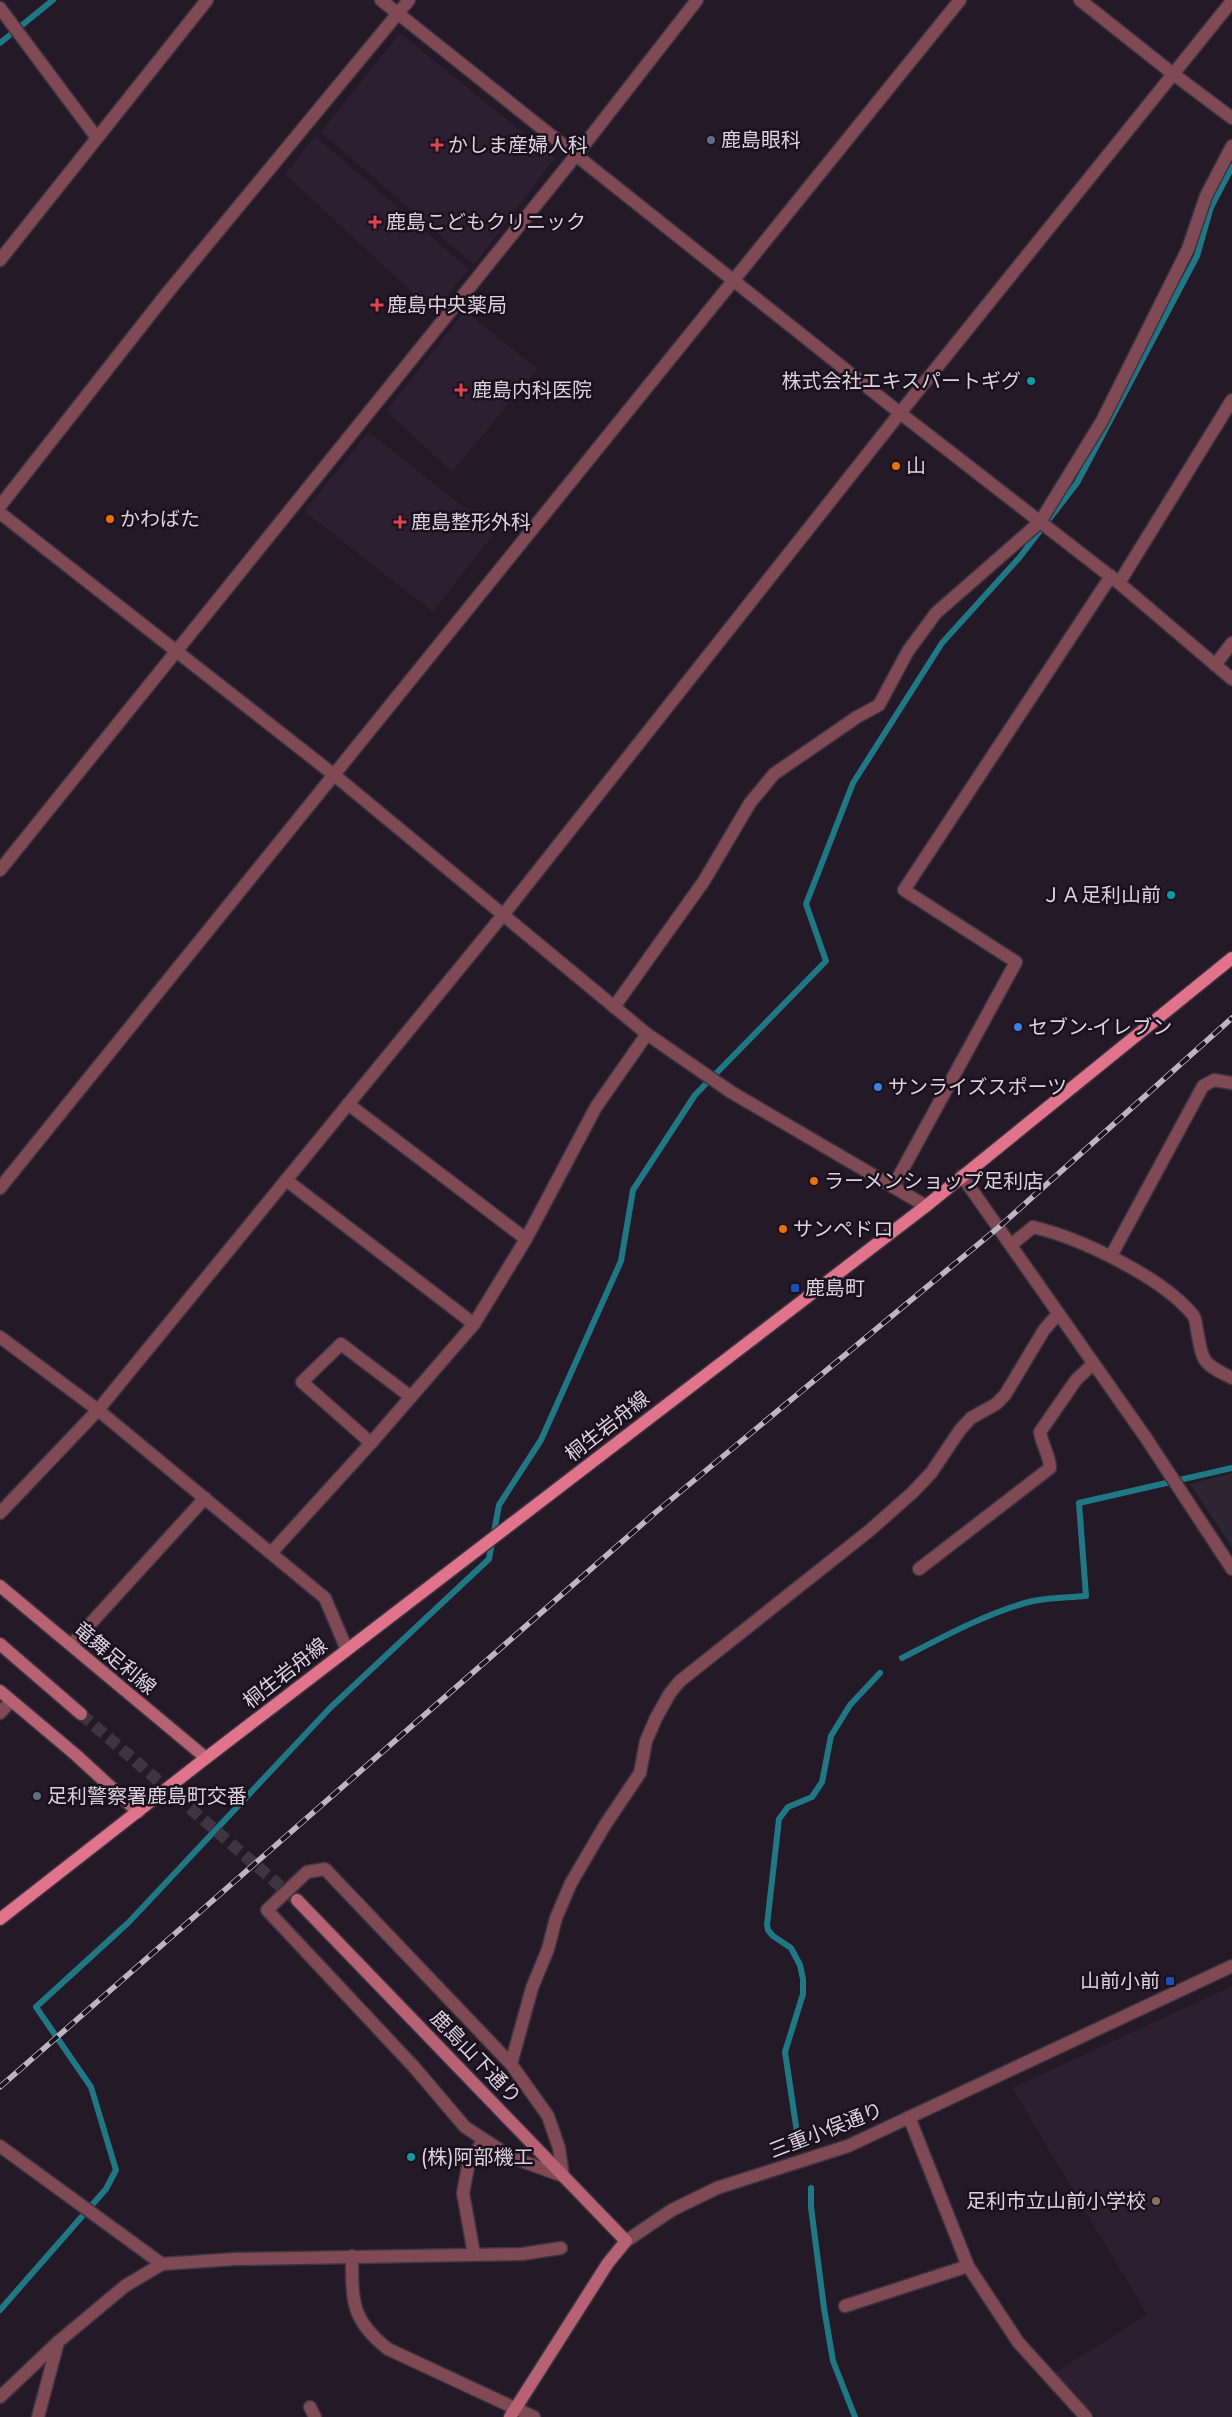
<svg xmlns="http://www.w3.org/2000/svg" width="1232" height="2417" font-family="Jost,'Noto Sans JP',sans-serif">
<rect width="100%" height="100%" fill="#231927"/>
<!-- industrial -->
<path fill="#2d2533" d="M 1232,1473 L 1232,1547 L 1190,1484 Z"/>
<!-- built -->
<g fill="#2d1e32">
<path d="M 400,33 L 555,158 L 474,265 L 321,132 Z"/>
<path d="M 315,136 L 469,269 L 433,312 L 285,174 Z"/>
<path d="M 465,311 L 538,369 L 452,472 L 386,411 Z"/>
<path d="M 369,432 L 495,532 L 433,612 L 304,511 Z"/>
<path d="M 1232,1986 L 1232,2417 L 1096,2417 L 1055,2373 L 1147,2314 L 1012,2088 Z"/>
</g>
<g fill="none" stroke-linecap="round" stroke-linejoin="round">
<!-- stream -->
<g stroke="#1f7884" stroke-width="6">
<path d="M 0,43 L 53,0"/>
<path d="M 902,1658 C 941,1638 983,1615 1025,1603 C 1045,1597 1066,1598 1086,1596 L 1079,1503 L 1232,1468"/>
<path d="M 799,2146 L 785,2052 L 803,1994 L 803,1979 L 800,1965 L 791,1948 L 773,1936 L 768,1930 L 767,1925 L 779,1819 L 788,1807 L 812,1797 L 822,1782 L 831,1736 L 850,1705 L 880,1673"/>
<path d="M 811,2188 L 811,2207 L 824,2308 L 833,2361 L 855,2417"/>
<path d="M 0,2310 L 106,2189 L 116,2170 L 91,2087 L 36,2007 L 129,1922 L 330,1708 L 489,1559 L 499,1505 L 541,1440 L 621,1261 L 633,1190 L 695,1095 L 826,961 L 806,904 L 853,783 L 942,643 L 1019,558 L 1077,483 L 1197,256 L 1211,207 L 1232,167"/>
</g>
<!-- secondary-tunnel -->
<path stroke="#3f3542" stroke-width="12" stroke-dasharray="12 6" stroke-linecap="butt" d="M 81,1714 L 295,1899"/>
<!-- minor casing -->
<g stroke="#3d3341" stroke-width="15">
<g id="minor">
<path d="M 381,0 L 900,413 L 1119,583 L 1232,679"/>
<path d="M 0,8 L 97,138"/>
<path d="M 1172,73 L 1232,118"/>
<path d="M 0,260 L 207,0"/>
<path d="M 0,506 L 168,292 L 409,0"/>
<path d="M 1119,583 L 1232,400"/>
<path d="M 1215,665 L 1232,643"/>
<path d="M 0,870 L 577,154 L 697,0"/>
<path d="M 614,1007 L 704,881 L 750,803 L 774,774 L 857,717 L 879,705 L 908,651 L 936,613 L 1040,522 L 1102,421 L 1188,249 L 1206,196 L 1232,146"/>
<path d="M 348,1104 L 526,1239"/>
<path d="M 286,1180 L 474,1324"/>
<path d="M 893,1187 L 1016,962 L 904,890 L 1111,576"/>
<path d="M 0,1188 L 960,0"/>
<path d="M 1011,1245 L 1033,1227 C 1080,1238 1162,1277 1193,1315 C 1196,1319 1196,1325 1197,1330 C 1203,1363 1202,1363 1232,1378"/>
<path d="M 1111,1256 L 1203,1086 L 1214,1080 L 1232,1083"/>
<path d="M 0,1337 L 98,1410 L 325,1598 L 347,1650"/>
<path d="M 371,1443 L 302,1382 L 341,1344 L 411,1397"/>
<path d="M 0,1513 L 98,1410 L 503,915 L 900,413 L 1232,1"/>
<path d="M 271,1553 L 371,1443 L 474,1324 L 526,1239 L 596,1107 L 647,1034"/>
<path d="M 919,1569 L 1050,1468 C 1050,1456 1042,1445 1040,1432 L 1076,1380 L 1093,1364"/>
<path d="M 71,1645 L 205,1498"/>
<path d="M 0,1713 L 11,1701"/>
<path d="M 325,1869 L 511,2064 L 548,2116 L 559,2148 L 563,2176 L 511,2157 L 465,2127 L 414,2067 L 267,1910 L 307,1872 Z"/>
<path d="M 511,2064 L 532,1988 L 548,1949 L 556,1918 L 571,1883 L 605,1825 L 640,1773 L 646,1741 L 656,1718 L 670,1693 L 680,1681 L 869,1531 L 912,1493 L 931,1473 L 960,1430 L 971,1418 L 996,1404 L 1005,1395 L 1044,1330 L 1058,1314"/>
<path d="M 909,2117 L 968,2266 L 1018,2342 L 1086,2417"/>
<path d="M 0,2146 L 162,2264"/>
<path d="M 474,2254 L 463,2193 L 468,2167 L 483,2140"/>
<path d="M 352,2256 C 352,2301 351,2320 388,2349 L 534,2417"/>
<path d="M 845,2306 L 968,2266"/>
<path d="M 0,2397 L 58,2342 L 125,2286 L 162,2264 L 235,2259 L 522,2254 L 561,2248"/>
<path d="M 310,2407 L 315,2417"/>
<path d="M 38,2417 L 58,2342"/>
</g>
</g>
<!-- tertiary casing -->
<g stroke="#3d3341" stroke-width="15">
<g id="tertiary">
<path d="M 1080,0 L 1172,73"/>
<path d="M 0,513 L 333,774 L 647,1034 L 731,1092 L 926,1206"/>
<path d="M 962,1176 L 1146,1438 L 1232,1569"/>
<path d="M 626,2241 L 672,2210 L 717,2188 L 848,2146 L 1232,1966"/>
</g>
</g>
<!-- secondary casing -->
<g stroke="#3d3341" stroke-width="15">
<g id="secondary">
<path d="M 0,1586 L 206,1758"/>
<path d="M 0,1644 L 81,1714"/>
<path d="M 0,1691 L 76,1755 L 138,1812"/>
<path d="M 297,1900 L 626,2241 L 608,2263 L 510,2417"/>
</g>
</g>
<!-- primary casing -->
<g stroke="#3d3341" stroke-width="15">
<path id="primary" d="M 0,1919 L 206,1758 L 926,1206 L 1232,958"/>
</g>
<!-- minor -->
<use href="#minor" stroke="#7f4a54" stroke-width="12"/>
<!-- tertiary -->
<use href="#tertiary" stroke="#7f4a54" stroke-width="12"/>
<!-- secondary -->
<use href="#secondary" stroke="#b66273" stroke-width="12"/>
<!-- primary -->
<use href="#primary" stroke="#e1748b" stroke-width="12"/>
<!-- rail casing -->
<g stroke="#bdb5c0" stroke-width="5.5">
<path id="rail" d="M 0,2087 L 656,1512 L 999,1227 L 1232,1018"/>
</g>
<!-- rail -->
<use href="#rail" stroke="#1a101e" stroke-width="4" stroke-dasharray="11" stroke-linecap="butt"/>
</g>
<!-- markers -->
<g fill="#5c6f8a" stroke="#1a101e" stroke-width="2">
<circle cx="711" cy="140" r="5"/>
<circle cx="37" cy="1796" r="5"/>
</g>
<g fill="#e0444e" stroke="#1a101e" stroke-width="2">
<path d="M434.5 137.5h5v5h5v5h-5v5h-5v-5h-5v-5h5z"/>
<path d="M372.5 214.5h5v5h5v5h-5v5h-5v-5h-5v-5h5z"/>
<path d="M374.5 297.5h5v5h5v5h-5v5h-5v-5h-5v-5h5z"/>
<path d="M458.5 382.5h5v5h5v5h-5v5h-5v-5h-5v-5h5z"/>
<path d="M397.5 514.5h5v5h5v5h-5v5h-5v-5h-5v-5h5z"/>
</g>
<g fill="#0f9aa8" stroke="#1a101e" stroke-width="2">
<circle cx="1031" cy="381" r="5"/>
<circle cx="1171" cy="895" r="5"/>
<circle cx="411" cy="2157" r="5"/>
</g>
<g fill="#e8710a" stroke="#1a101e" stroke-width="2">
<circle cx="896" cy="466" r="5"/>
<circle cx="110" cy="519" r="5"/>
<circle cx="814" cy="1181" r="5"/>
<circle cx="783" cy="1229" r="5"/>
</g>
<g fill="#3f7fe0" stroke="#1a101e" stroke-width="2">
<circle cx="1018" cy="1027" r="5"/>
<circle cx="878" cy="1087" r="5"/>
</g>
<g fill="#1a4fb4" stroke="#1a101e" stroke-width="2">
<rect x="790" y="1283" width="10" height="10" rx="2.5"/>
<rect x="1165" y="1976" width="10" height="10" rx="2.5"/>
</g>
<circle fill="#8d6e63" stroke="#1a101e" stroke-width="2" cx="1156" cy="2201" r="5"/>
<g text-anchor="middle" stroke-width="5" stroke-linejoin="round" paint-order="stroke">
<!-- poi labels -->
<g font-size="20" fill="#dbd4de" stroke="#1a101e" text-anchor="start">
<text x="721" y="147">鹿島眼科</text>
<text x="448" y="152">かしま産婦人科</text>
<text x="386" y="229">鹿島こどもクリニック</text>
<text x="387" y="312">鹿島中央薬局</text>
<text x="1021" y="388" text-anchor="end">株式会社エキスパートギグ</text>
<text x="472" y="397">鹿島内科医院</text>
<text x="906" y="473">山</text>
<text x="120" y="526">かわばた</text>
<text x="411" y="529">鹿島整形外科</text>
<text x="1161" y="902" text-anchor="end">ＪＡ足利山前</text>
<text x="1028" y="1034">セブン-イレブン</text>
<text x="888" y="1094">サンライズスポーツ</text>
<text x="824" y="1188">ラーメンショップ足利店</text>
<text x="793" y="1236">サンペドロ</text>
<text x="805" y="1295">鹿島町</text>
<text x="47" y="1803">足利警察署鹿島町交番</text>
<text x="1160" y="1988" text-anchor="end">山前小前</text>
<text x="421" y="2164">(株)阿部機工</text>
<text x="1146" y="2208" text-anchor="end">足利市立山前小学校</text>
</g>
<!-- street labels -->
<g font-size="20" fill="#dbd4de" stroke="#1a101e">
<text transform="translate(607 1426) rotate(-38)" y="7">桐生岩舟線</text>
<text transform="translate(115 1658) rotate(40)" y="7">竜舞足利線</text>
<text transform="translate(285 1673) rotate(-38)" y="7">桐生岩舟線</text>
<text transform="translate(476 2057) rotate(46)" y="7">鹿島山下通り</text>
<text transform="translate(826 2130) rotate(-21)" y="7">三重小俣通り</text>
</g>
</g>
</svg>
